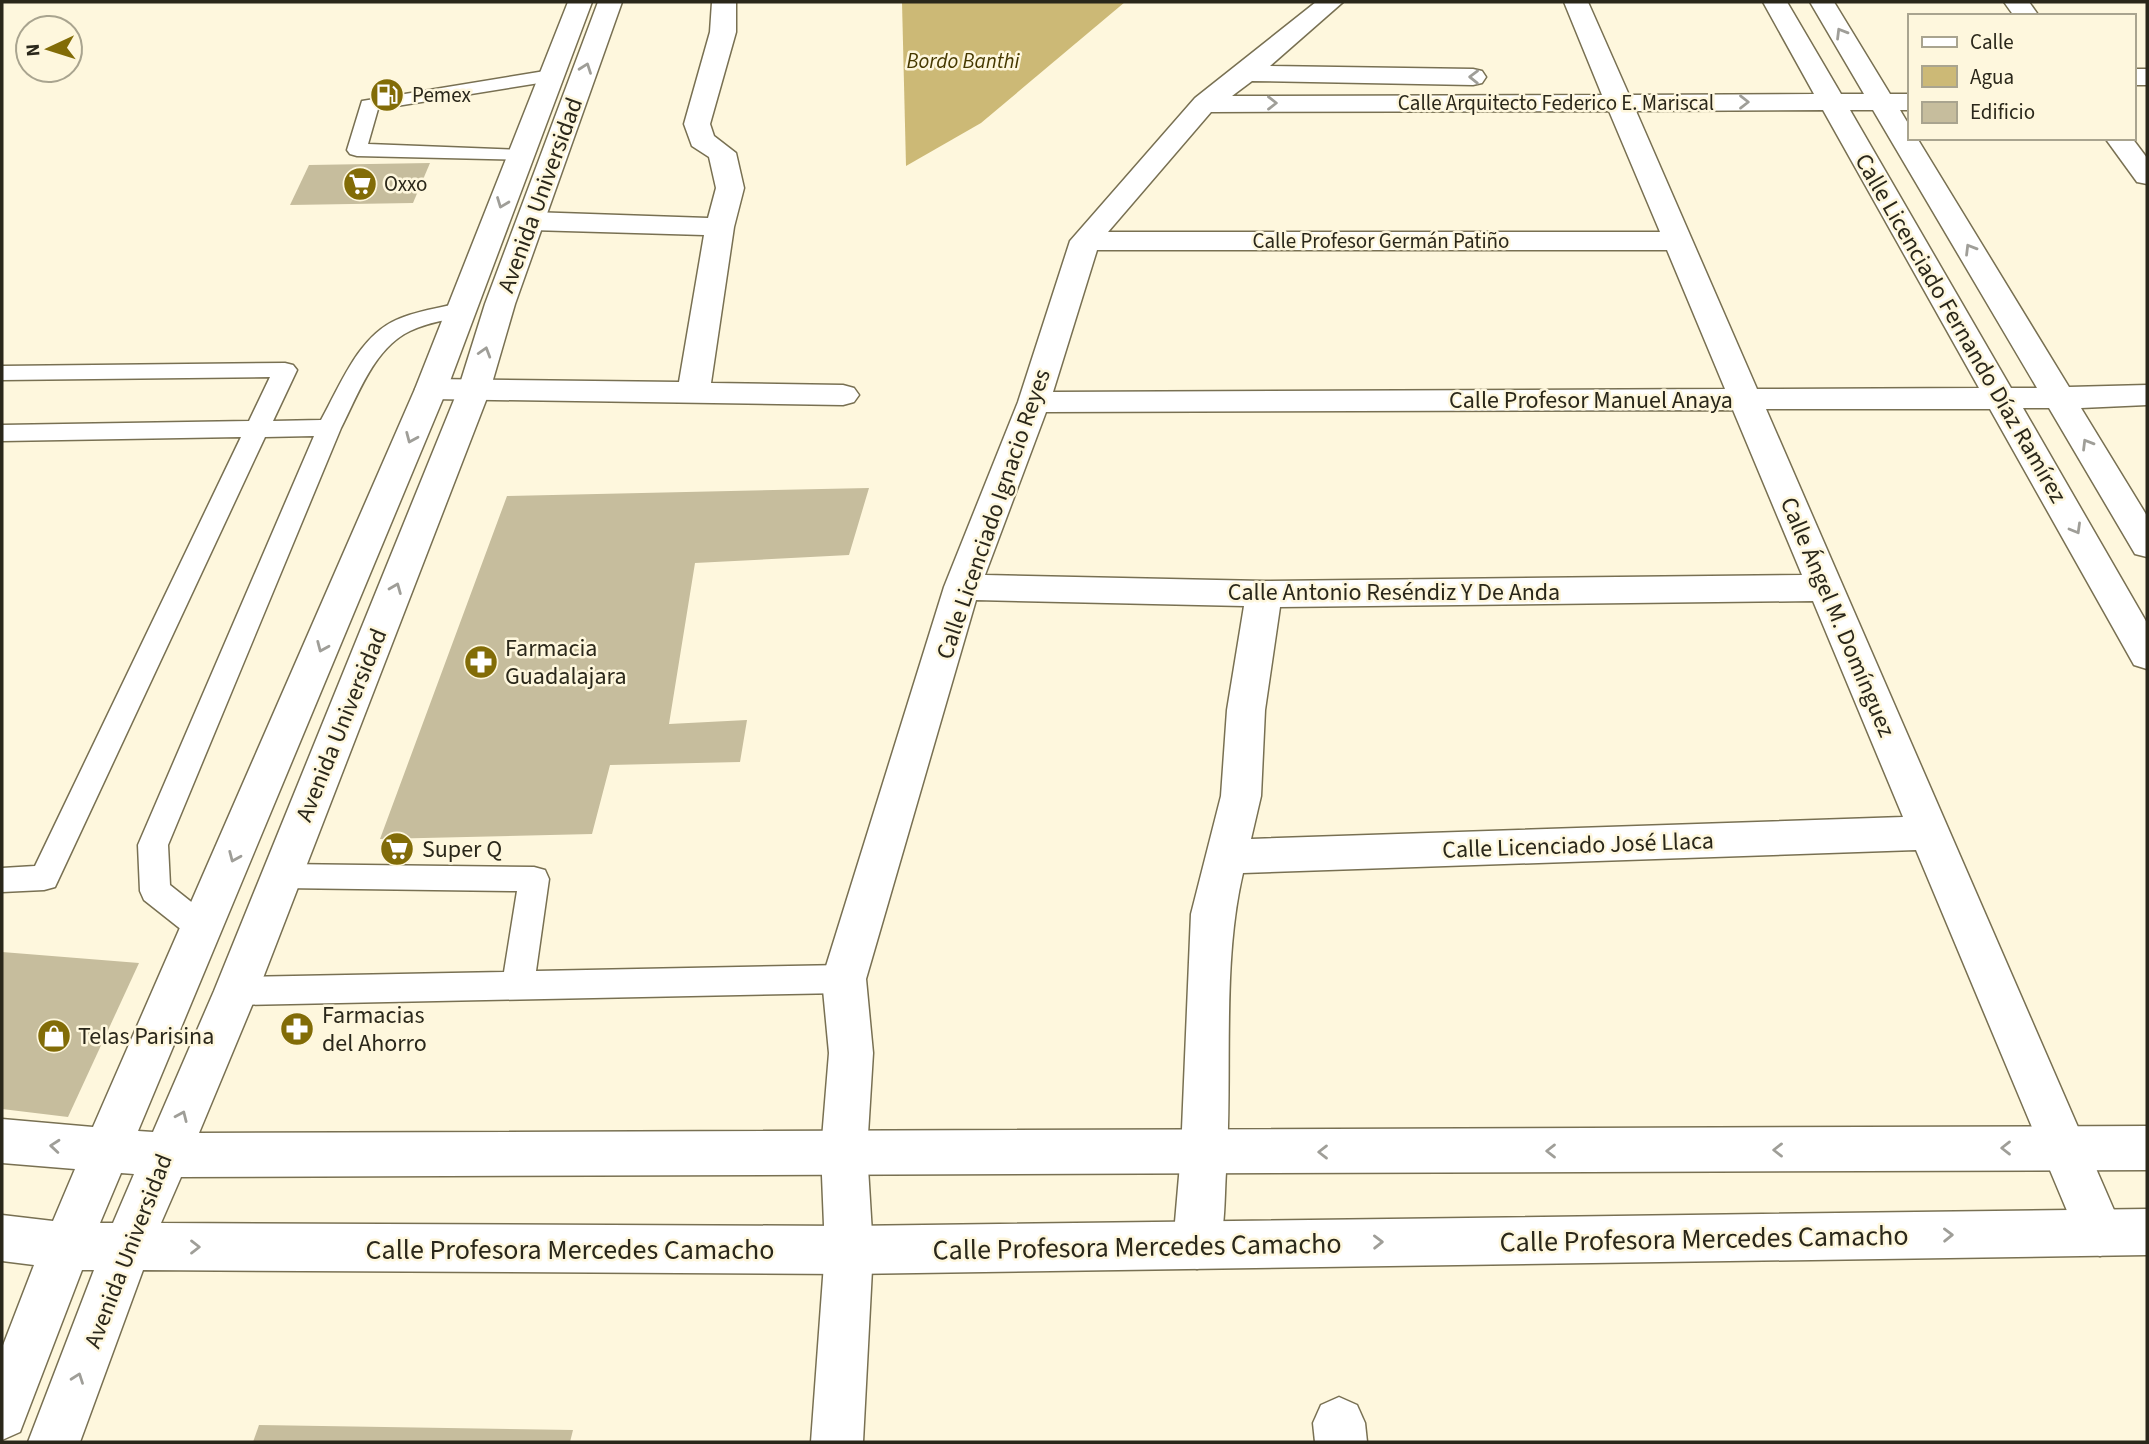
<svg xmlns="http://www.w3.org/2000/svg" width="2149" height="1444" font-family="'Source Sans 3',sans-serif">
<rect width="100%" height="100%" fill="#fef7dd"/>
<!-- water -->
<path fill="#ccb976" d="M 902,2 L 1125,2 L 981,123 L 906,166 Z"/>
<!-- building -->
<g fill="#c6bd9d">
<path d="M 430,163 L 413,203 L 290,205 L 309,165 Z"/>
<path d="M 869,488 L 849,555 L 695,563 L 669,724 L 747,720 L 740,762 L 610,765 L 592,834 L 380,839 L 507,496 Z"/>
<path d="M 2,952 L 139,963 L 68,1117 L 2,1109 Z"/>
<path d="M 259,1425 L 573,1430 L 570,1442 L 253,1442 Z"/>
</g>
<g fill="none" stroke-linecap="round" stroke-linejoin="round">
<!-- lane casing -->
<g stroke="#787052" stroke-width="3">
<g id="lane">
<path d="M 551,70 L 560,76 L 558,80 L 378,109 L 368,144 L 521,150 L 528,152 L 531,156 L 528,160 L 357,156 L 350,154 L 347,150 L 362,101 Z"/>
<path d="M 460,303 L 468,305 L 471,310 L 468,315 C 448,320 428,322 410,331 C 374,348 358,395 341,428 L 168,845 L 170,885 L 214,920 L 218,929 L 214,938 L 203,942 L 192,938 L 144,900 L 140,891 L 138,845 L 314,436 L 265,437 L 55,887 L 44,890 L 2,892 L 2,868 L 35,866 L 241,437 L 2,441 L 2,425 L 249,421 L 270,377 L 2,380 L 2,366 L 285,363 L 293,365 L 297,370 L 273,421 L 321,420 C 340,386 358,337 396,320 C 416,311 439,308 460,303 Z"/>
<path d="M 282,864 L 534,867 L 545,870 L 549,879 L 536,971 L 844,965 L 855,969 L 860,979 L 855,989 L 844,993 L 236,1005 L 225,1001 L 220,991 L 225,981 L 236,977 L 504,972 L 517,891 L 282,888 L 271,885 L 267,876 L 271,867 Z"/>
</g>
</g>
<!-- street casing -->
<g stroke="#787052" stroke-width="3">
<g id="street">
<path d="M 712,2 L 736,2 L 736,32 L 710,124 L 714,136 L 736,153 L 744,188 L 734,227 L 711,383 L 843,385 L 854,388 L 859,395 L 854,402 L 843,405 L 431,399 L 420,396 L 415,389 L 420,382 L 431,379 L 679,382 L 704,235 L 531,230 L 521,227 L 517,221 L 521,215 L 531,212 L 708,218 L 716,188 L 709,157 L 692,146 L 684,124 L 710,32 Z"/>
<path d="M 1316,2 L 1343,2 L 1270,66 L 1473,69 L 1482,71 L 1486,77 L 1482,83 L 1473,85 L 1252,81 L 1232,96 L 1602,95 L 1564,2 L 1588,2 L 1629,95 L 1814,94 L 1763,2 L 1787,2 L 1841,94 L 1864,94 L 1810,2 L 1834,2 L 1890,94 L 1909,94 L 1909,110 L 1900,110 L 1909,125 L 1909,138 L 1917,138 L 2069,387 L 2147,385 L 2147,405 L 2081,408 L 2147,516 L 2147,557 L 2135,554 L 2049,408 L 2023,408 L 2147,623 L 2147,669 L 2134,665 L 1990,409 L 1766,409 L 2124,1233 L 2117,1249 L 2100,1256 L 2083,1249 L 1916,850 L 1243,873 C 1221,966 1233,1076 1226,1172 C 1224,1202 1226,1234 1214,1262 L 1197,1269 L 1180,1262 L 1173,1245 L 1181,1153 L 1191,914 L 1221,796 L 1227,710 L 1244,606 L 976,600 L 866,979 L 873,1053 L 867,1151 L 873,1250 L 863,1442 L 811,1442 L 825,1250 L 821,1151 L 829,1053 L 822,979 L 944,587 L 1018,402 L 1070,241 L 1195,98 ZM 1823,110 L 1979,388 L 1757,389 L 1636,111 ZM 1850,110 L 1873,110 L 2037,388 L 2011,388 ZM 1609,111 L 1660,232 L 1108,232 L 1211,112 ZM 1097,250 L 1667,250 L 1725,389 L 1053,392 ZM 1733,410 L 1802,575 L 1264,581 L 985,575 L 1046,412 ZM 1813,601 L 1903,817 L 1251,839 L 1261,796 L 1265,710 L 1280,607 Z"/>
<path d="M 2004,2 L 2029,2 L 2039,16 L 2014,16 Z"/>
<rect x="2133" y="69" width="14" height="16"/>
<path d="M 2105,138 L 2132,138 L 2147,158 L 2147,184 L 2137,182 Z"/>
<path d="M 1339,1397 L 1357,1405 L 1365,1423 L 1367,1442 L 1315,1442 L 1313,1423 L 1321,1405 Z"/>
</g>
</g>
<!-- secondary casing -->
<g stroke="#787052" stroke-width="3">
<path id="secondary" d="M 568,2 L 592,2 L 447,389 L 138,1131 L 153,1132 L 214,991 L 458,390 L 485,304 L 598,2 L 622,2 L 515,304 L 490,390 L 258,991 L 199,1133 L 2147,1126 L 2147,1170 L 181,1177 L 161,1223 L 849,1226 L 2147,1209 L 2147,1255 L 849,1274 L 143,1270 L 80,1442 L 28,1442 L 94,1270 L 82,1270 L 20,1432 L 2,1440 L 2,1348 L 34,1265 L 2,1261 L 2,1215 L 53,1221 L 75,1169 L 2,1163 L 2,1119 L 93,1127 L 415,389 ZM 121,1173 L 134,1174 L 113,1223 L 100,1223 Z"/>
</g>
<!-- lane -->
<use href="#lane" fill="#fff" fill-rule="evenodd"/>
<!-- street -->
<use href="#street" fill="#fff" fill-rule="evenodd"/>
<!-- secondary -->
<use href="#secondary" fill="#fff" fill-rule="evenodd"/>
</g>
<!-- one-way arrows -->
<defs><path id="oneway-chevron" d="M-2-3.5L2.5 0L-2 3.5" fill="none" stroke-width="1.6" stroke-linecap="round" stroke-linejoin="round" transform="scale(1.75)"/></defs>
<g stroke="#9f9e98">
<use href="#oneway-chevron" transform="translate(1841 33) rotate(-121)"/>
<use href="#oneway-chevron" transform="translate(586 68) rotate(-70)"/>
<use href="#oneway-chevron" transform="translate(1474 77) rotate(-179)"/>
<use href="#oneway-chevron" transform="translate(1744 102)"/>
<use href="#oneway-chevron" transform="translate(1272 103)"/>
<use href="#oneway-chevron" transform="translate(502 203) rotate(111)"/>
<use href="#oneway-chevron" transform="translate(1970 249) rotate(-121)"/>
<use href="#oneway-chevron" transform="translate(485 352) rotate(-73)"/>
<use href="#oneway-chevron" transform="translate(411 438) rotate(113)"/>
<use href="#oneway-chevron" transform="translate(2087 444) rotate(-121)"/>
<use href="#oneway-chevron" transform="translate(2076 529) rotate(60)"/>
<use href="#oneway-chevron" transform="translate(396 588) rotate(-68)"/>
<use href="#oneway-chevron" transform="translate(322 647) rotate(113)"/>
<use href="#oneway-chevron" transform="translate(234 857) rotate(113)"/>
<use href="#oneway-chevron" transform="translate(182 1116) rotate(-66)"/>
<use href="#oneway-chevron" transform="translate(55 1146) rotate(-175)"/>
<use href="#oneway-chevron" transform="translate(2006 1148) rotate(180)"/>
<use href="#oneway-chevron" transform="translate(1778 1150) rotate(180)"/>
<use href="#oneway-chevron" transform="translate(1551 1151) rotate(180)"/>
<use href="#oneway-chevron" transform="translate(1323 1152) rotate(180)"/>
<use href="#oneway-chevron" transform="translate(1948 1235) rotate(-1)"/>
<use href="#oneway-chevron" transform="translate(1378 1242) rotate(-1)"/>
<use href="#oneway-chevron" transform="translate(195 1247)"/>
<use href="#oneway-chevron" transform="translate(78 1378) rotate(-70)"/>
</g>
<!-- icons -->
<defs>
<g id="fuel-disc" transform="scale(1.75)"><circle r="9.5" fill="#826c07" stroke="#fef7dd"/><path d="M-5.5-6h7V0h2V4h1.3V-2.5L3-4.5l.8-.8L6-3V5H2.5V1h-1V6h-7ZM-4.2-4.7v3.2H.2V-4.7Z" fill="#fff"/></g>
<g id="supermarket-disc" transform="scale(1.75)"><circle r="9.5" fill="#826c07" stroke="#fef7dd"/><path d="M-6-5.5h2.5l.6 2H6L4.5 2H-2.5L-4.4-4H-6ZM-1.5 3.2a1.3 1.3 0 1 0 .1 0ZM3 3.2a1.3 1.3 0 1 0 .1 0Z" fill="#fff"/></g>
<g id="pharmacy-disc" transform="scale(1.75)"><circle r="9.5" fill="#826c07" stroke="#fef7dd"/><path d="M-2-6h4v4h4v4h-4v4h-4v-4h-4v-4h4Z" fill="#fff"/></g>
<g id="shop-disc" transform="scale(1.75)"><circle r="9.5" fill="#826c07" stroke="#fef7dd"/><path d="M-5-2.5h2.3a2.7 3.5 0 0 1 5.4 0H5L5.5 6h-11ZM-1.5-2.5h3a1.5 2.3 0 0 0-3 0Z" fill="#fff"/></g>
</defs>
<g fill-rule="evenodd">
<use href="#fuel-disc" x="387" y="95"/>
<use href="#supermarket-disc" x="360" y="184"/>
<use href="#pharmacy-disc" x="481" y="662"/>
<use href="#supermarket-disc" x="397" y="849"/>
<use href="#pharmacy-disc" x="297" y="1029"/>
<use href="#shop-disc" x="54" y="1036"/>
</g>
<g text-anchor="middle" stroke-width="5" stroke-linejoin="round" paint-order="stroke">
<!-- far-water labels -->
<g font-size="21" font-style="italic" fill="#463900" stroke="#fef7dd">
<text x="963" y="68">Bordo Banthi</text>
</g>
<!-- far-poi labels -->
<g font-size="21" fill="#2a271a" stroke="#fef7dd" text-anchor="start">
<text x="412" y="102">Pemex</text>
<text x="384" y="191">Oxxo</text>
</g>
<!-- far-street labels -->
<g font-size="21" fill="#2a271a" stroke="#fef7dd">
<text x="1556" y="110">Calle Arquitecto Federico E. Mariscal</text>
<text x="1381" y="248">Calle Profesor Germán Patiño</text>
</g>
<!-- street labels -->
<g font-size="24" fill="#2a271a" stroke="#fef7dd">
<text transform="translate(540 195) rotate(-70)" y="8">Avenida Universidad</text>
<text transform="translate(1961 328) rotate(60)" y="8">Calle Licenciado Fernando Díaz Ramírez</text>
<text x="1591" y="408">Calle Profesor Manuel Anaya</text>
<text transform="translate(993 514) rotate(-71)" y="8">Calle Licenciado Ignacio Reyes</text>
<text x="1394" y="600">Calle Antonio Reséndiz Y De Anda</text>
<text transform="translate(1838 617) rotate(67)" y="8">Calle Ángel M. Domínguez</text>
<text transform="translate(341 725) rotate(-68)" y="8">Avenida Universidad</text>
<text transform="translate(1578 845) rotate(-2)" y="8">Calle Licenciado José Llaca</text>
<text transform="translate(128 1251) rotate(-69)" y="8">Avenida Universidad</text>
</g>
<!-- poi labels -->
<g font-size="24" fill="#2a271a" stroke="#fef7dd" text-anchor="start">
<text x="505" y="656">Farmacia<tspan x="505" dy="28">Guadalajara</tspan></text>
<text x="422" y="857">Super Q</text>
<text x="322" y="1023">Farmacias<tspan x="322" dy="28">del Ahorro</tspan></text>
<text x="78" y="1044">Telas Parisina</text>
</g>
<!-- near-street labels -->
<g font-size="28" fill="#2a271a" stroke="#fef7dd">
<text transform="translate(1704 1238) rotate(-1)" y="10">Calle Profesora Mercedes Camacho</text>
<text transform="translate(1137 1246) rotate(-1)" y="10">Calle Profesora Mercedes Camacho</text>
<text x="570" y="1259">Calle Profesora Mercedes Camacho</text>
</g>
</g>
<!-- border -->
<rect width="2149" height="1444" fill="none" stroke="#2a271a" stroke-width="7"/>
<!-- legend -->
<rect x="1908" y="14" width="228" height="126" fill="#fef7dd" stroke="#a9a48f" stroke-width="2"/>
<rect x="1922" y="37" width="35" height="10" fill="#ffffff" stroke="#a9a48f" stroke-width="2"/>
<text x="1970" y="49" font-size="21" fill="#2a271a">Calle</text>
<rect x="1922" y="66" width="35" height="21" fill="#ccb976" stroke="#a9a48f" stroke-width="2"/>
<text x="1970" y="84" font-size="21" fill="#2a271a">Agua</text>
<rect x="1922" y="102" width="35" height="21" fill="#c6bd9d" stroke="#a9a48f" stroke-width="2"/>
<text x="1970" y="119" font-size="21" fill="#2a271a">Edificio</text>
<!-- north arrow -->
<g transform="translate(49 49) rotate(266)"><circle r="33" fill="#fef7dd" stroke="#a9a48f" stroke-width="2"/>
<path d="M0-5L12 26L0 18L-12 26Z" fill="#826c07"/>
<text y="-10" font-size="19" font-weight="bold" text-anchor="middle" fill="#2a271a">N</text>
</g>
</svg>
